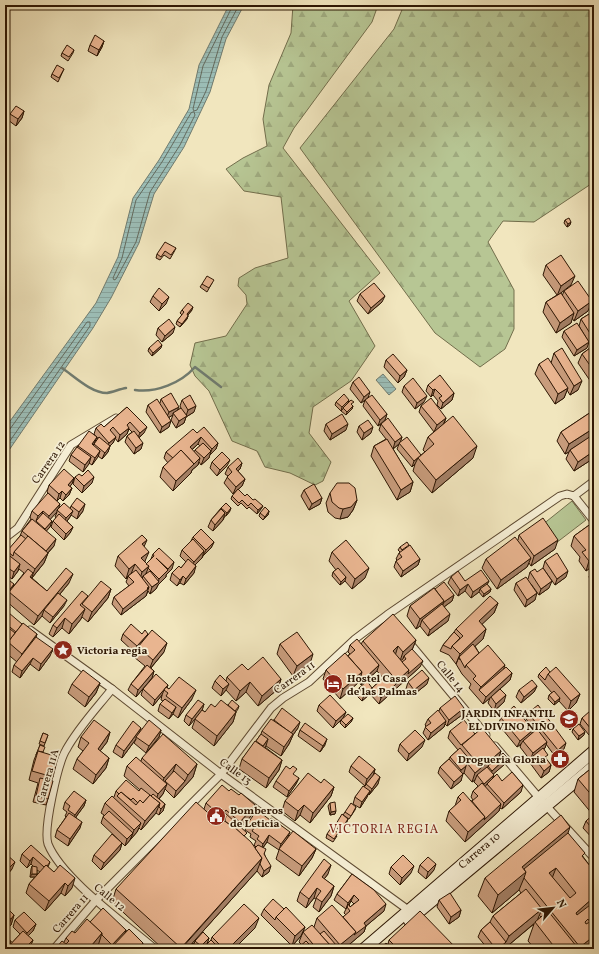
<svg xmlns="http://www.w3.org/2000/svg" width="599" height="954" font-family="Vollkorn,serif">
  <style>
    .forest { fill: url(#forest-firs); stroke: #726e4c }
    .pitch { fill: #b7c694; stroke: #726e4c }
    .water { fill: url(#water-rules); stroke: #707b6f }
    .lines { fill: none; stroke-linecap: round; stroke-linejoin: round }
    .shore { stroke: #646a5d; stroke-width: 1 }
    .stream { stroke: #707b6f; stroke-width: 2.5 }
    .minor-casing { stroke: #5e4a32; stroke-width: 9 }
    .secondary-casing { stroke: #2d1603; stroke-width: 13 }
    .minor { stroke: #f6efd5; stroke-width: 7 }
    .secondary { stroke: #f6efd5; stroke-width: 11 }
    .wall { fill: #c89c7c; stroke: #2d1603; fill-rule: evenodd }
    .shaded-wall { fill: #a37f65; stroke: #2d1603 }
    .building { fill: #e9b590; stroke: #2d1603; fill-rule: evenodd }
    .labels { text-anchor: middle; stroke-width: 3.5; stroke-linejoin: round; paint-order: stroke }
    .street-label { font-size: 11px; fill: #2d1603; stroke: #f6efd5 }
    .poi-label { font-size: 11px; font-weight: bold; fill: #2d1603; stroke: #f6efd5; text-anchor: start }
    .neighbourhood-label { font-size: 12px; letter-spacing: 1px; fill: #7a1f14; stroke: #f6efd5 }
  </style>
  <defs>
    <pattern id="forest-firs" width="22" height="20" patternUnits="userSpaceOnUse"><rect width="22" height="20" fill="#b7c694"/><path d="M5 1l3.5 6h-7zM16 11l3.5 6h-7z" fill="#9ea97e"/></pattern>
    <pattern id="water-rules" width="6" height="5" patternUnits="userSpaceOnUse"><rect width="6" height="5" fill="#9cbeb7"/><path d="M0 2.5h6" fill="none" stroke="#87a39c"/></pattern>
  </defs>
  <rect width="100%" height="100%" fill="#f1e6be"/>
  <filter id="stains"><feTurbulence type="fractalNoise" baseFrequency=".005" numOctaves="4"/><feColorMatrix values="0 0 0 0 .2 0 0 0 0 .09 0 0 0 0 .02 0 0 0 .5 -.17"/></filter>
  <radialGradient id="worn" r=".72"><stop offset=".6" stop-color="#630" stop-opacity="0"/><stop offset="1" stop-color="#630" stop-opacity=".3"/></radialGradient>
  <g class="forest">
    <polygon points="293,5 378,5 372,22 294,128 283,148 380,273 349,301 375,346 351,381 313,407 309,433 331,462 323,481 315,485 290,473 265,467 257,451 232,441 209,391 195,376 190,365 195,343 226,336 247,304 246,295 238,286 239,278 255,268 288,258 281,197 244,191 226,169 243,158 267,146 263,119 269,85 291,33"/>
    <polygon points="404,5 594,5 594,182 534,222 503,221 488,242 514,290 514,329 505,349 480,367 435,333 300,148 394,29"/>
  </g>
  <polygon class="pitch" points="572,501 586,520 556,543 542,525"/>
  <g class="water">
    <polygon points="229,5 244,5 226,39 210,92 184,147 154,194 139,243 111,298 93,328 5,456 5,428 96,303 118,257 133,198 159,160 189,109 199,65"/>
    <polygon points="383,374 396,389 389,395 376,380"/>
  </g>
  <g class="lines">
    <g class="shore">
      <polyline points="233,5 203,66 193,109 194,111 197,110 206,91 222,37 239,5"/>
      <polygon points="194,112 195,115 180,145 150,192 136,242 116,279 114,280 113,278 122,258 136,200 162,162 191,113"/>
      <polyline points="5,430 10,429 87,322 90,322 90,326 5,448"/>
    </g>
    <g class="stream">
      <path d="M62,368C74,376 91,393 107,393C113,392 120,389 126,388"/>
      <path d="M135,390C156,393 181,383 195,367L221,387"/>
    </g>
    <defs>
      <g id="minor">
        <polyline points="574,496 594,521"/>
        <polyline points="5,538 18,528 71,445 116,418"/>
        <polyline points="30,630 112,689 221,774 411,912"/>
        <polyline points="407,640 486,735"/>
        <path d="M112,689C96,709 78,728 66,750C58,763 43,829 48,844C62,879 126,924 155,949"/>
        <polyline points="495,746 540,799 594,858"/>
        <polyline points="54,949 97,899 221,774 271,708 283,698 309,682 355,639 387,615 560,496 567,494 574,496 594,481"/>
      </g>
      <g id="secondary">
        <polyline points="409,920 594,766"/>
        <polyline points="364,949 594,751"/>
      </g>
    </defs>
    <use href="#minor" class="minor-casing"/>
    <use href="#secondary" class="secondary-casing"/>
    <use href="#minor" class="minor"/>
    <use href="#secondary" class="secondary"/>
  </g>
  <g class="wall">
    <polygon points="104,41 102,47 97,56 88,51 90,45"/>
    <polygon points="74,50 73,53 68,61 61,56 62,53"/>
    <polygon points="64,69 58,82 51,77 52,74"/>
    <polygon points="24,111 22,118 16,126 8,120 5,127 5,114 9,117 10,114"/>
    <polygon points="565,220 570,225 567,227 564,223"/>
    <polygon points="176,248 174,252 170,259 164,255 160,260 156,258 157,254"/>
    <polygon points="546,265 571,285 560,293 562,296 564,291 588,311 574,321 572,318 571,323 556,333 543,312 546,302 557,295 543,275"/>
    <polygon points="212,283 207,292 200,287 202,284"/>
    <polygon points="360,294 382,302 368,314 357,301"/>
    <polygon points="153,296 166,304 159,311 150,302"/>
    <polygon points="182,310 192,310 188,315 188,316 187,319 180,327 176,324 177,321 182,315 180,313"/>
    <polygon points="594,311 594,342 590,344 579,326 581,319"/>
    <polygon points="158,328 173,333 162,342 156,335"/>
    <polygon points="564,331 587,348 574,356 562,337"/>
    <polygon points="594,345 594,380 591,382 578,363 582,354"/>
    <polygon points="149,348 161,348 152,356 148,351"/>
    <polygon points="554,353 578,390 570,395 567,390 564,398 555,404 535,374 539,364 551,363"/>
    <polygon points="386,360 407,370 404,377 398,383 384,367"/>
    <polygon points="353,382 368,398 387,414 385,420 402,437 400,442 421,455 425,452 423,450 428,437 434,432 419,412 421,406 446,418 444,424 473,458 432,493 413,471 415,464 412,467 397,449 399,444 393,449 413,482 410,492 397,500 371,456 374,446 386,439 379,430 381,424 378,426 363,406 365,400 361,403 350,389"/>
    <polygon points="428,385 454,393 452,400 441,409 437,405 438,401 433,395 431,397 426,391"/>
    <polygon points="404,386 424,402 415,409 402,392"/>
    <polygon points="161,399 177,411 181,408 180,406 182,400 194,412 186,417 184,423 176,428 171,420 173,415 169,417 169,427 160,433 146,412 148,405 160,403"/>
    <polygon points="336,402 348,402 353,406 352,409 346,415 341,411 342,409 341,411 335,405"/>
    <polygon points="127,407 144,433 139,438 141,449 134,454 125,442 127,436 132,432 129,429 127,434 118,442 115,438 113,443 110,446 108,452 102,459 98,456 92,465 89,463 83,472 69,461 71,455 78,446 97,437 93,445 94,445 98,439 94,434 96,428 104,427"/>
    <polygon points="594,410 594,458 574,471 566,459 569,452 565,454 557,441 561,432"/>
    <polygon points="326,424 346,430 330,440 324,431"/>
    <polygon points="359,426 371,433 362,440 357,432"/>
    <path d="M197,433L218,443L216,449L209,455V458L201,465L199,462L198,465L192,470L191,473L173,491L160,477L163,467L168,463L164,458L166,452ZM198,444L200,446L195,450L194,452L192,450Z"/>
    <polygon points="212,462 227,466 217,476 210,468"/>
    <polygon points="242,463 240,469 238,471 245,479 242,486 233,494 224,483 228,476 225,474 228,467"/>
    <polygon points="82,476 92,483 82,493 73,484 75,477"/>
    <polygon points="74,478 72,484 70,486 72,488 69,495 63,501 60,498 57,501 47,492 49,485"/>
    <polygon points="594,480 594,497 590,492"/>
    <polygon points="304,490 322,498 320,504 309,510 301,496"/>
    <polygon points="330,493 357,500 353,510 348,517 340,519 335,518 328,512 326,503"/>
    <polygon points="232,496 245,496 263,506 261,509 257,514 249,507 247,509 241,503 238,506 231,499"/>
    <path d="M71,506L83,511L77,519L71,515L70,517L67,521L73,527L70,533L64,540L51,527L53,521L56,518L55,517L57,512L50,519V527L46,531L54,546L48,553L44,563L32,578L47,591L69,583L60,594L64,606L50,623L42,616L34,625L6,601L8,596L5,599V555L20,536L22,531L31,519L30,517L32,511L70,509ZM19,569L24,573L13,587L7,578L8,576L12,579L18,571Z"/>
    <polygon points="221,508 230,511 226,516 225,516 223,520 213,531 208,527 211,520"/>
    <polygon points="269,511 268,515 263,520 259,516 260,513"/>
    <polygon points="592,523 594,565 586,571 579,561 580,557 571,546 574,536"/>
    <polygon points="519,535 555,549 531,566 529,563 527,567 497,589 482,568 486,559 518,540"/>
    <polygon points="193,537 214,542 211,548 203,556 202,558 195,565 194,573 184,585 180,583 177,586 170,580 172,573 181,568 186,562 180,556 182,550 191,541"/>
    <polygon points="144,546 145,561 145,562 146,564 151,559 153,554 172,569 166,575 166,577 158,585 156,589 150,594 148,591 146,596 121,615 112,604 114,597 129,586 126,582 128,577 126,579 115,566 118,556"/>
    <polygon points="400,547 420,559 418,565 401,577 394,567 396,561 397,560 396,559 399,553 400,552 398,550"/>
    <polygon points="332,552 365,578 352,589 345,581 340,585 332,576 333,572 336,570 329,561"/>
    <polygon points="545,561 566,577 555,585 543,568"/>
    <polygon points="594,566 594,585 589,577 592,568"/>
    <polygon points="530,572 549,588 539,595 531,584 535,600 525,607 514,590 516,583 528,579"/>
    <polygon points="451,577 465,581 489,581 487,584 491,589 490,592 483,597 479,592 471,598 465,591 458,596 448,583"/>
    <polygon points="111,589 108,598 88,622 82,617 81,619 69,634 62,628 53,637 49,634 53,625 87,598"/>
    <polygon points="435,589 454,595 452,601 444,607 448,621 428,636 420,626 416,629 407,616 410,606"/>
    <polygon points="498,603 494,613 482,624 486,629 483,639 475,646 479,653 504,668 512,673 510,680 500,689 504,702 494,711 488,703 490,698 483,704 469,688 471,684 462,674 456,664 449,655 440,651 443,645 454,632 456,629"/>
    <polygon points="5,618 22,624 37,634 36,637 50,656 39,671 30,664 20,678 12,672 14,665 17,662 5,652"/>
    <polygon points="123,634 148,634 148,635 164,652 151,668 154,671 152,678 136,697 128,690 131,684 145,666 134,657 136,651 135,653 121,640"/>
    <polygon points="416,640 412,650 420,667 379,704 370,694 362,701 356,695 359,688 372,688 383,678 377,671 361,685 359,682 340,699 323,679 326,670 350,654 348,652 350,645 361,644 363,641"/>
    <polygon points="280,644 310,664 293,676 277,654"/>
    <polygon points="248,670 281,679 278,689 258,706 246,692 236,701 226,690 221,696 212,688 215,681 226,681 227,677"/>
    <polygon points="550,672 580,694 576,703 568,711 559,701 554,705 548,699 549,695 552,693 538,677 539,674"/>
    <polygon points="408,682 427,684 412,696 406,689"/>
    <polygon points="100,683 96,693 85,707 68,693 72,684"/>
    <polygon points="168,685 167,687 169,689 192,699 178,718 173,714 169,719 158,711 160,704 163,701 161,700 162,695 153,706 141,695 143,689"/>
    <polygon points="537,686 534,692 521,703 516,697 519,690"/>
    <polygon points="204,704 202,710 205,712 215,707 228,705 239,706 238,709 236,712 233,722 214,746 192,728 196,717 189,726 184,721 186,715"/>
    <polygon points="319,705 346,712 343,718 353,718 351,722 345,728 340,723 341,720 333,728 317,711"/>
    <polygon points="440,708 462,715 447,726 445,724 444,727 428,740 423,733 426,726 425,725 428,719 439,711"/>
    <polygon points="528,713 564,749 562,751 566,760 559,766 553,758 554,755 546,744 545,748 544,749 546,759 551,765 549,772 541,778 530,763 532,759 530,760 520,747 521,744 517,747 498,724 501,718 533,730 532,733 535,731 526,719"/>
    <polygon points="582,718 594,731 589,735 580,724"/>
    <polygon points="273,720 274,720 298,728 293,735 289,744 281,756 266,746 265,747 282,760 279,770 266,788 239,769 242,759 256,741 261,734 262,731"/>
    <polygon points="565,720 576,722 575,725 570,730 564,723"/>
    <polygon points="573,729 584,735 578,740 572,732"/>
    <polygon points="161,730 159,737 146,753 134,743 136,739 122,758 113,752 116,745 140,733"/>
    <polygon points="300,730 325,745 320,752 298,736"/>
    <polygon points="450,731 475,734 501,751 499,756 505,764 493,774 493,778 502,781 521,792 502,809 500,808 499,811 465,842 446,821 449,811 455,806 458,797 472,801 473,800 471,797 473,791 478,786 474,782 475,780 472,782 464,773 462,774 461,781 451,789 438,773 440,767 449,759 450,757 458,750 448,738"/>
    <polygon points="110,732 107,742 100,751 109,758 106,768 93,784 73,769 77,759 83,751 78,747 81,737"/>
    <polygon points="43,733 48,735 44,746 39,744"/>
    <polygon points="400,744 422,747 407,761 398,751"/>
    <polygon points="40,745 43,752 53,777 51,781 48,799 46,805 33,802 38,783 29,780 34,760"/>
    <polygon points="142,758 197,764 193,777 174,798 165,789 163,794 159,799 165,804 163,811 159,815 156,813 141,830 139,828 137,832 125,846 122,843 120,850 101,870 92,861 94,855 120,841 101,823 103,817 104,815 101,813 105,803 114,797 116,791 139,791 140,790 124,776 127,766 141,761"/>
    <polygon points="351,766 375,769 374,774 378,784 369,795 368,794 367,797 360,808 353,804 355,797 364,787 365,785 365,786 349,772"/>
    <polygon points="594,766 594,840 583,828 586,821 593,815 574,792 578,779"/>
    <polygon points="299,778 296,784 287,797 273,787 276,781"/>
    <polygon points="321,783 334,787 331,796 310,823 300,815 295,821 282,811 285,801"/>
    <polygon points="86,800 84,806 76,817 80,828 68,846 55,837 57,830 66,817 65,816 67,812 63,809 65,802"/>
    <polygon points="206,803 252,815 241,827 245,837 255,848 256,847 254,845 256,841 250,837 251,834 245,830 248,823 316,849 312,858 299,876 276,859 279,850 267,842 263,848 269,872 262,877 257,871 187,949 163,949 112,902 116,889 204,809"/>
    <polygon points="330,803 335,814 330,815 328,806"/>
    <polygon points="356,807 355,810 349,819 343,815 345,812"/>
    <polygon points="347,822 341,831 335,827 336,824"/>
    <path d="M568,833L584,858L594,871V945L589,949H535L528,941L534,924L504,949H488L478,937L481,930L490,922L493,916L521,893L519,890L492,913L478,896L485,878ZM539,915L541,917L537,920Z"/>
    <polygon points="327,834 337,836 333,842 326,838"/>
    <path d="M22,854L50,862L48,867L72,888L65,896L61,893L45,911L26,893L29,884L35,877H30L31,869L32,866H33L31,864L27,868L20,861ZM37,870L40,872L36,875L37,874Z"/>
    <polygon points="5,855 12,869 6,876 5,875"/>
    <polygon points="420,865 434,870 426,879 418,872"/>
    <polygon points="391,867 411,873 400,885 389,874"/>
    <polygon points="328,874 324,879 334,886 331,896 319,912 313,907 316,899 314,898 306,908 297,901 300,892"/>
    <path d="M352,874L384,911L366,926L364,932L344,949H298V948L302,945L299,942L303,932L314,927L317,918L343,917L346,915L344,913L346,909L334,900L337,894ZM351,901L354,904L350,907L349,905Z"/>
    <polygon points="439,900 461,910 459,917 449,924 437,907"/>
    <polygon points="5,906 14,915 11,925 7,929 6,928 5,929"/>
    <polygon points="264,909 284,909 305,927 301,936 292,946 261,915"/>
    <polygon points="15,920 36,924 33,931 28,936 33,940 30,947 28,949 5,949 11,941 10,945 20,934 13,927"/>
    <polygon points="90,922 126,930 125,933 143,943 141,948 146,949 103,949 98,944 95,949 55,949 64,942 66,938 75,933"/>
    <polygon points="255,928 234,949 187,949 194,944 195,941 209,938 207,944 211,940 212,937"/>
    <polygon points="389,940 457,949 379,949 388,944"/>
  </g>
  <g class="shaded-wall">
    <polygon points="104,41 102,47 97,56 99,50"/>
    <polygon points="24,111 22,118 16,126 18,119"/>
    <polygon points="9,117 7,123 5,127 5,124"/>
    <polygon points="571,222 570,225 567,227 568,224"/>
    <polygon points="575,276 571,285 557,296 561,286"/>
    <polygon points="385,296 382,302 368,314 371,308"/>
    <polygon points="169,297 166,304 159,311 162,304"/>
    <polygon points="592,301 588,311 574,321 578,311"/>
    <polygon points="193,307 192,310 186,317 187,314"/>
    <polygon points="574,313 571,323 556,333 560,323"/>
    <polygon points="188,316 187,319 180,327 182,324"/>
    <polygon points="175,327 173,333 162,342 165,336"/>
    <polygon points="594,337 594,342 590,344 593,338"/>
    <polygon points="589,342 587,348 574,356 577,350"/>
    <polygon points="162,345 161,348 152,356 153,353"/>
    <polygon points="407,370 404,377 398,383 400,376"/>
    <polygon points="594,373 594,380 591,382"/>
    <polygon points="582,381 578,390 570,395 574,386"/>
    <polygon points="568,388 564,398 555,404 558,394"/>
    <polygon points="435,389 433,395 431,397 433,390"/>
    <polygon points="370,392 368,398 361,403 364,397"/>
    <polygon points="454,393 452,400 441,409 443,403"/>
    <polygon points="427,396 424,402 415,409 417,403"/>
    <polygon points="349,400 348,403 341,411 342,407"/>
    <polygon points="196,406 194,412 186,417 184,423 176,428 179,421 186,416 188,410"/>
    <polygon points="353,406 352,409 346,415 347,412"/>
    <polygon points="179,407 176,413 173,413 173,415 166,419 169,412"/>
    <polygon points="387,414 385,420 378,426 380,420"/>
    <polygon points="446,418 443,425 434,432 437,425"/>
    <polygon points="171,421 169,427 160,433 162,427"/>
    <polygon points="348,424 346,430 330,440 332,434"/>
    <polygon points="147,427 144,433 137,439 140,433"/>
    <polygon points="373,427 371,433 362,440 364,433"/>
    <polygon points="129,428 127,434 118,442 120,435"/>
    <polygon points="594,428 594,435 570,450 569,452 565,454 569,444"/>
    <polygon points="97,437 94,444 89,450 92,444"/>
    <polygon points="116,437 113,443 110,446 108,452 102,459 109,443"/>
    <polygon points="201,437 198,444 187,454 190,447"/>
    <polygon points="402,437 400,443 393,449 395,442"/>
    <polygon points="143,443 141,449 134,454 136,448"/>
    <polygon points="218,443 216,449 209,456 212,449"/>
    <polygon points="477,446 473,458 432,493 436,480"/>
    <polygon points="100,451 98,457 92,465 95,458"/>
    <polygon points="211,451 209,458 201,465 204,458"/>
    <polygon points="594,451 594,458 574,471 578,462"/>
    <polygon points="91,457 89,464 83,472 85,465"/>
    <polygon points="200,458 198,465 192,470 191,473 173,491 176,481"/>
    <polygon points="418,458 415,464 412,467 414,461"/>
    <polygon points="230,460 227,466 217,476 220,470"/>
    <polygon points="242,463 240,469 233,475 236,469"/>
    <polygon points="94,477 92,483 82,493 84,486"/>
    <polygon points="74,478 72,484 66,491 68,485"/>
    <polygon points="245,479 242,486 233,494 236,487"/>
    <polygon points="413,482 410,492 397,500 401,490"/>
    <polygon points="72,488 69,495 63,501 66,495"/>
    <polygon points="62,491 60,498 57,501 59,494"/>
    <polygon points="322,498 320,504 309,510 312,504"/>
    <polygon points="357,500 353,510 348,517 340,519 343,509"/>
    <polygon points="60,504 58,511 57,510 57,512 47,523 49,516"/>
    <polygon points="85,504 83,511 77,519 79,512"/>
    <polygon points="263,506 261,509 257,514 258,510"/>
    <polygon points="231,508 230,511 226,516 227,513"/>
    <polygon points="43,511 41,517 36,521 38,516"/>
    <polygon points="73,511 70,517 64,525 66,518"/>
    <polygon points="269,511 268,515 263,520"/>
    <polygon points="225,513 223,520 213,531 215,525"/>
    <polygon points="52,521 50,527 43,535 45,529"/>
    <polygon points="73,527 70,533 64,540 66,534"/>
    <polygon points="56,539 54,546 44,557 46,551"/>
    <polygon points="147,540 143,549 142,544"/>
    <polygon points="558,540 555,549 531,566 534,556"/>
    <polygon points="214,542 211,548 203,556 206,550"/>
    <polygon points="204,551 202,558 192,568 194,562"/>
    <polygon points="149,552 145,561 138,568 141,558"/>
    <polygon points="48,553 44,563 31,579 35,569"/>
    <polygon points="531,558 527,567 497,589 501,580"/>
    <polygon points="594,558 594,565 586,571 589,561"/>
    <polygon points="420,559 418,565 401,577 403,571"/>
    <polygon points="174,562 172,569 166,575 166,577 158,585 156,589 150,594 152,587 158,583 159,579 167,571 168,569"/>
    <polygon points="20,564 18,571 12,579 14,572"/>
    <polygon points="135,564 131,574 128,576 126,579 129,569"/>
    <polygon points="149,566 145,576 143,576 142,579 139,582 142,572"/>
    <polygon points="196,566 194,573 184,585 186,579"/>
    <polygon points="369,568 365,578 352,589 355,579"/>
    <polygon points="568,571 566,577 555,585 557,579"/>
    <polygon points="73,574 69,583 46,611 44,610 42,616 34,625 38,616"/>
    <polygon points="183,576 180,583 177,586 180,580"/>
    <polygon points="346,577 345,581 340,585 341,582"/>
    <polygon points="489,581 486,587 480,589 479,592 471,598 473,592"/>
    <polygon points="552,581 549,588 539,595 541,589"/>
    <polygon points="14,584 12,590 9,592 8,596 5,599 5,596"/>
    <polygon points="468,584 465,591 458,596 460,590"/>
    <polygon points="149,587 146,596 121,615 123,609"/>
    <polygon points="111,589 108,598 88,622 92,612"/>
    <polygon points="491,589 490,592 483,597 484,594"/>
    <polygon points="537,593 535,600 525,607 527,600"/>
    <polygon points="454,595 452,601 441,609 444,602"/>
    <polygon points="67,600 64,606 50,623 53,617"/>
    <polygon points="444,601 440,610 422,620 420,626 416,629 420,619"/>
    <polygon points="498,603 494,613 475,631 479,621"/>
    <polygon points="10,607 6,616 5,618 5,613"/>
    <polygon points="85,609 81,619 69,634 72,624"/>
    <polygon points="450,614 448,621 428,636 430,630"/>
    <polygon points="65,618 62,628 53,637 57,628"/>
    <polygon points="486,629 483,639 460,660 459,657 456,664 460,654"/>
    <polygon points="37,634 34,644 19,663 22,654"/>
    <polygon points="148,634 146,640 138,647 135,653 137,646"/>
    <polygon points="416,640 412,650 404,656 403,659 400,661 403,652"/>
    <polygon points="167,643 164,652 149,670 153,660"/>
    <polygon points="398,646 395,656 393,651"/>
    <polygon points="53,649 50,656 39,671 41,664"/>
    <polygon points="313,654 310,664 293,676 297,666"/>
    <polygon points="33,658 30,664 20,678 22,671"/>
    <polygon points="423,661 420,667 379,704 381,698 396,684 397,681 409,670"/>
    <polygon points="379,665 377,671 361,685 364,679"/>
    <polygon points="505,665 502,674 479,690 481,687"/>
    <polygon points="154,671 152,678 136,697 138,690"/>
    <polygon points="362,672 359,682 340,699 343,689"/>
    <polygon points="512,673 510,680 483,704 486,697"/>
    <polygon points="429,678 427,684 412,696 414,690"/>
    <polygon points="281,679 278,689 258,706 262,696"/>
    <polygon points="250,682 246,692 236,701 240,691"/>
    <polygon points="100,683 96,693 85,707 89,697"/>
    <polygon points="229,684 226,690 221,696 223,689"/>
    <polygon points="168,685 165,691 164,690 162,695 153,706 155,700"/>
    <polygon points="537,686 534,692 521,703 524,697"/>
    <polygon points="372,688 370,694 362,701 364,695"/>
    <polygon points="196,690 192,699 178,718 182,708"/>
    <polygon points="580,694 576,703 568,711 571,701"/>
    <polygon points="506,695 504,702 494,711 496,704"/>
    <polygon points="560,698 559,701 554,705 555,702"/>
    <polygon points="204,704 202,711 189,726 192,719"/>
    <polygon points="176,707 173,714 169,719 172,713"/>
    <polygon points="464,708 462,715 447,726 449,720"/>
    <polygon points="236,712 233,722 214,746 217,736"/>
    <polygon points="346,712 343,718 333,728 336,721"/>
    <polygon points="353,718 351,722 345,728 346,725"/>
    <polygon points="446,721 444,727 428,740 431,733"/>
    <polygon points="300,722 298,728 293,735 289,744 281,756 284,747 291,733"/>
    <polygon points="576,722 575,725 570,730 571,727"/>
    <polygon points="594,726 594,731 589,735 591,729"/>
    <polygon points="141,728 139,734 136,737 136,739 122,758 124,751"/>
    <polygon points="161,730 159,737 146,753 149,746"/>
    <polygon points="533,730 531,736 523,741 521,744 517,747 520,741"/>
    <polygon points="110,732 107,742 94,759 98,749"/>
    <polygon points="585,732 584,735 578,740 579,736"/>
    <polygon points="268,739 266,746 259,755 261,749"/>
    <polygon points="327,739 325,745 320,752 323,746"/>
    <polygon points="425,740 422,747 407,761 409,754"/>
    <polygon points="547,742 545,748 533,757 533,756 532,759 530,760 533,753"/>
    <polygon points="566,743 564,749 555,756 558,750"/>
    <polygon points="501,751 498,760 488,766 487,770 477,775 475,780 472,782 475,773"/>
    <polygon points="507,757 505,764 490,777 492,771"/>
    <polygon points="567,757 566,760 559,766 560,762"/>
    <polygon points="109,758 106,768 93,784 96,775"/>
    <polygon points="282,760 279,770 266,788 269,778"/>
    <polygon points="176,764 171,777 165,781 162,787 160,790 164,778"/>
    <polygon points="197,764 193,777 174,798 176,791 185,781 188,775"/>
    <polygon points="551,765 549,772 541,778 544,771"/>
    <polygon points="466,766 464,773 459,777 461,770"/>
    <polygon points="375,769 373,776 365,786 367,779"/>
    <polygon points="463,774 461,781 451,789 454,782"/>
    <polygon points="494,775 491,782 487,784 485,787 481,790 484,784"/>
    <polygon points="380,777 378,784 369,795 372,789"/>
    <polygon points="299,778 296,784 287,797 289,791"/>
    <polygon points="167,784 163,794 155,803 158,794"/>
    <polygon points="523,785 521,792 502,809 504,803"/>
    <polygon points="334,787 331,796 310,823 313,813"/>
    <polygon points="370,791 367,797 360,808 362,802"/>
    <polygon points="86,800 84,806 72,822 75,815"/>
    <polygon points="160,803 156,813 141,830 145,821"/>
    <polygon points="165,804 163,811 159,815 161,809"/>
    <polygon points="501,804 499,811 465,842 468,832 485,817"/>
    <polygon points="255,805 252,815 237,832 240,822"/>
    <polygon points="304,805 300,815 295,821 298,811"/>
    <polygon points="336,811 335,814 330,815 331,812"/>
    <polygon points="348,819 347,822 341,831 342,828"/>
    <polygon points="8,821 6,827 5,828 5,824"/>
    <polygon points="82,822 80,828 68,846 70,839"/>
    <polygon points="141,823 137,832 130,840 134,830"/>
    <polygon points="570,827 564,845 524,878 519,890 492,913 498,895 522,867"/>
    <polygon points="290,832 287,839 279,850 281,844"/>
    <polygon points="133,833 130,840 125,846 127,839"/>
    <polygon points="269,835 267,842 261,850 263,844"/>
    <polygon points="122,843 120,850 101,870 104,863"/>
    <polygon points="316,849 312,858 299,876 302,866"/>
    <polygon points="33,857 31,864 27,868 30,861"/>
    <polygon points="262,858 257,871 187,949 181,949"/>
    <polygon points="15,862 12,869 6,876 8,869"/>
    <polygon points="436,864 434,870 426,879 428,872"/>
    <polygon points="331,865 328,874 318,887 322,877"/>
    <polygon points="271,866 269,872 262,877 264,871"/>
    <polygon points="414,866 411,873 400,885 402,878"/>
    <polygon points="556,868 551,881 549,873"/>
    <polygon points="32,874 37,874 36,877 30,877"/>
    <polygon points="75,878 72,888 65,896 68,886"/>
    <polygon points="65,883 61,893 45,911 49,901"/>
    <polygon points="334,886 331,896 319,912 322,902"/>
    <polygon points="317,888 314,898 306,908 309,899"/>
    <polygon points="354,895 351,901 347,907 346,909 348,903"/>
    <polygon points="594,897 594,905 571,926 576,913"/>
    <polygon points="386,904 384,911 366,926 364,932 344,949 339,949 340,945 364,923"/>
    <polygon points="542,909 537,921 504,949 498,949 506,942 509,936"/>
    <polygon points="461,910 459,917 449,924 451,917"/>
    <polygon points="14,915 11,925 7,929 11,919"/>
    <polygon points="9,918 6,928 5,929 5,922"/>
    <polygon points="259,918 255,928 234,949 228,949"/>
    <polygon points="36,924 33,931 25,939 27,933"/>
    <polygon points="305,927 301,936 292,946 295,936"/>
    <polygon points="126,930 123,940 111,949 112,945"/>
    <polygon points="102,933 98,946 95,949 90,949 91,946"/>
    <polygon points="594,936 594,945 589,949 580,949 580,947"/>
    <polygon points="209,938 207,944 202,949 200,949 201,946"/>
    <polygon points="33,940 30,947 28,949 24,949"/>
    <polygon points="11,941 9,948 7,948 7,949 5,948"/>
    <polygon points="143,943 140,949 137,949"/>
  </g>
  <g class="building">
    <polygon points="95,35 104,41 99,50 90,45"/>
    <polygon points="67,45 74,50 69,57 62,53"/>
    <polygon points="57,65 64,69 59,78 52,74"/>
    <polygon points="16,106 24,111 18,119 10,114"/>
    <polygon points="5,114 9,117 5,124"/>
    <polygon points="569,218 571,222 568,224 565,220"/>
    <polygon points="165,242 176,248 171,255 165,251 161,257 157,254"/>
    <polygon points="561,255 575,276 561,286 546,265"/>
    <polygon points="207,276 214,280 209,288 202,284"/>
    <polygon points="578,281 592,301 578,311 564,291"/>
    <polygon points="374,283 385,296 371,308 360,294"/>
    <polygon points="159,288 169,297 162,304 153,296"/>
    <polygon points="561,293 574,313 560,323 546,302"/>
    <polygon points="188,303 193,307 187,314 188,316 182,324 177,321 184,312 182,310"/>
    <polygon points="594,311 594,337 593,338 581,319"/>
    <polygon points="169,319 175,327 165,336 158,328"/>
    <polygon points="577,323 589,342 577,350 564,331"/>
    <polygon points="158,340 162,345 153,353 149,348"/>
    <polygon points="594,345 594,371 582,354"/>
    <polygon points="562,348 582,381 574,386 554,353"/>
    <polygon points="393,354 407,370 400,376 386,360"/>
    <polygon points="548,358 568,388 558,394 539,364"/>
    <polygon points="440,375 454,393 443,403 439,398 442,396 435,389 433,390 428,385"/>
    <polygon points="359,377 370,392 364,397 353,382"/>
    <polygon points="413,378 427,396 417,403 404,386"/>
    <polygon points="171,393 179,407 169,412 161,399"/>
    <polygon points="344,394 349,400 342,407 336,402"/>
    <polygon points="190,395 196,406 188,410 182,400"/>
    <polygon points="372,395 387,414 380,420 365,400"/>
    <polygon points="431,398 446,418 437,425 421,406"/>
    <polygon points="157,399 171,421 162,427 148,405"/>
    <polygon points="351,400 354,402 351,404 353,406 347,412 343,408"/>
    <polygon points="127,407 147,427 140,433 130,422 127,425 129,428 120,435 113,427 110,430 116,437 109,443 96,428 101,424 104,427"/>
    <polygon points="181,408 187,416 179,421 173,413"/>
    <polygon points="594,410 594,428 569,444 561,432"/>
    <polygon points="342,414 348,424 332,434 326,424"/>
    <polygon points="453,416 477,446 436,480 418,458 434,444 428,437"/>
    <polygon points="388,418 402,437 395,442 381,424"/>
    <polygon points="368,420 373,427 364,433 359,426"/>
    <polygon points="204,427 218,443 212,449 201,437 190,447 200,458 194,464 181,450 173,458 166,452 193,429 197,433"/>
    <polygon points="89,431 97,437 92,444 100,451 95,458 78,446"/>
    <polygon points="134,431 143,443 136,448 127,436"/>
    <polygon points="594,434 594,451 578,462 570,450"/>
    <polygon points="99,437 110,446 105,453 94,444"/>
    <polygon points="407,437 421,455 414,461 399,443"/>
    <polygon points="387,439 413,482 401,490 374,446"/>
    <polygon points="203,443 211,451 204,458 195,450"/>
    <polygon points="77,447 91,457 85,465 71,455"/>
    <polygon points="181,450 194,464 176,481 163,467"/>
    <polygon points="222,452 230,460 220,470 212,462"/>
    <polygon points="238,458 242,463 236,469 245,479 236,487 227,477 232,472 228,467"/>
    <polygon points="64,469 74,478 68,485 72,488 66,495 62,491 59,494 49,485"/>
    <polygon points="88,470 94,477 84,486 75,477 79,474 82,476"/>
    <polygon points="337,483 349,483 355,488 357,500 351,507 343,509 339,508 332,502 330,493"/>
    <polygon points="314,484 322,498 312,504 304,490"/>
    <polygon points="238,489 245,496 247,494 253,500 255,499 263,506 258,510 251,503 248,506 242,500 239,503 232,496"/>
    <polygon points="48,493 60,504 49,516 43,511 38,516 32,511"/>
    <polygon points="77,498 85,504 79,512 71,506"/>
    <polygon points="64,503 73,511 66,518 57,510"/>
    <polygon points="226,503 231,508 227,513 221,508"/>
    <polygon points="265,507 269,511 265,517 260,513"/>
    <polygon points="221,509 225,513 215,525 211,520"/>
    <polygon points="43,513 52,521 45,529 36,521"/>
    <polygon points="59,514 73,527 66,534 53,521"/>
    <polygon points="543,518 558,540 534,556 519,535"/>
    <polygon points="32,519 56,539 46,551 22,531"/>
    <polygon points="592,523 594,526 594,558 589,561 582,552 586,550 574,536"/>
    <polygon points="201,529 214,542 206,550 193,537"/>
    <polygon points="21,535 26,539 14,552 13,556 7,551"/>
    <polygon points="142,535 147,540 142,544 149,552 141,558 149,566 142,572 135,564 129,569 118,556"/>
    <polygon points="28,536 48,553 35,569 14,552"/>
    <polygon points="515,537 531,558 501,580 486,559"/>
    <polygon points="193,539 204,551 194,562 182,550"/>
    <polygon points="346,540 369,568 355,579 332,552"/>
    <polygon points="407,542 409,545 402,550 400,547"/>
    <polygon points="410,545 420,559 403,571 396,561 402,557 399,553"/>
    <polygon points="159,548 174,562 168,569 156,558 168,570 159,579 148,568 149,566 146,564 154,556 153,554"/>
    <polygon points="6,553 20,564 14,572 5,566 5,555"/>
    <polygon points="557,553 568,571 557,579 545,561"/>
    <polygon points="188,559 196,566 186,579 183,576 180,580 172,573 179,566 181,568"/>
    <polygon points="66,568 73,574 38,616 9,592 28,569 33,573 30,577 47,591"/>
    <polygon points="338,568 346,577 341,582 333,572"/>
    <polygon points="543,568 552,581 541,589 530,572 535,569 537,572"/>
    <polygon points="136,570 149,587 147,588 148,589 123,609 114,597 134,582 128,576"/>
    <polygon points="481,570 489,581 473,592 468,584 460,590 451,577 458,571 465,581"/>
    <polygon points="5,571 8,574 6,578 14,584 5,596"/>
    <polygon points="150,571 159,582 152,587 143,576"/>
    <polygon points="526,577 537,593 527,600 516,583"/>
    <polygon points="101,581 111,589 92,612 82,604"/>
    <polygon points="444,582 454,595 444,602 443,601 444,601 435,589"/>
    <polygon points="487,584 491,589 484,594 480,589"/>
    <polygon points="434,588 444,601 420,619 410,606"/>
    <polygon points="82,591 88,596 80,605 85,609 72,624 65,618 57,628 53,625"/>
    <polygon points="58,593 67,600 53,617 44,610"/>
    <polygon points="490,596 498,603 479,621 486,629 460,654 452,646 463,636 456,629"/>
    <polygon points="5,603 10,607 5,613"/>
    <polygon points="442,604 450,614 430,630 422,620"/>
    <polygon points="9,613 22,624 16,632 5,623 5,618"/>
    <polygon points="393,614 416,640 403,652 398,646 393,651 409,670 397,681 363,641"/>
    <polygon points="23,623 37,634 22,654 8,642"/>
    <polygon points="131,624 142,634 145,630 148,634 137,646 123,634"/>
    <polygon points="5,625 15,633 8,642 7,646 5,644"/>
    <polygon points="152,630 167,643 153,660 138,647"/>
    <polygon points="297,632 313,654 297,666 280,644"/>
    <polygon points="454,632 460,638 452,646 451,649 443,645"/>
    <polygon points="36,637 53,649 41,664 33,658 22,671 14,665"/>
    <polygon points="357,639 379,665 364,679 361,676 362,672 348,656 355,650 350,645"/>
    <polygon points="473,644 479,653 466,665 465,668 459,657"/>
    <polygon points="488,645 505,665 481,687 473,679 476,676 466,665"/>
    <polygon points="412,649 423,661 408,674 409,670 402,662 406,659 404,656"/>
    <polygon points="345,653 362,672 343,689 326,670"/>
    <polygon points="263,657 281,679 262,696 250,682 240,691 227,677 242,664 248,670"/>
    <polygon points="147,665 154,671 138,690 131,684"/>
    <polygon points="506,667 512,673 486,697 479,690"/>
    <polygon points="546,667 550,672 548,674 545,680 539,674"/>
    <polygon points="556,667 580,694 571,701 548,674"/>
    <polygon points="83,670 100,683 89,697 72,684"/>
    <polygon points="422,670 429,678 414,690 408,682"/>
    <polygon points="156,674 168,685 155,700 143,689"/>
    <polygon points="388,674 396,684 381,698 372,688 364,695 359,688 367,681 372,688"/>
    <polygon points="220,675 229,684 223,689 215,681"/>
    <polygon points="179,677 196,690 182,708 166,696 168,693 164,690 166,687 169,689"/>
    <polygon points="532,680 537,686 524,697 519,690"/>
    <polygon points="500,689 506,695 496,704 491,697"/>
    <polygon points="554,691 560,698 555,702 549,695"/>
    <polygon points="330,695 346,712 336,721 319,705"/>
    <polygon points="455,696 464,708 449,720 440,708"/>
    <polygon points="165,699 176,707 172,713 160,704"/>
    <polygon points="198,700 204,704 192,719 186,715"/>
    <polygon points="221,700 236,712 217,736 195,719 202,710 205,712 211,704 215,707"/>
    <polygon points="232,700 239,706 235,711 228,705"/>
    <polygon points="538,705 566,743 558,750 528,713"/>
    <polygon points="514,706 533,730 520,741 501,718"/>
    <polygon points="282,708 300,722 291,733 274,720"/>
    <polygon points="438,710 446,721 431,733 425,727 431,723 428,719"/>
    <polygon points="521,710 526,716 524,718 519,712"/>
    <polygon points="590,711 594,716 594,726 591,729 582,718"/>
    <polygon points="348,714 353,718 346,725 341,720"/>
    <polygon points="570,715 576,722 571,727 565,720"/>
    <polygon points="271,719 293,734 284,747 262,731"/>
    <polygon points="94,720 110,732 98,749 109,758 96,775 77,759 89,743 81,737"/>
    <polygon points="149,720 161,730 149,746 136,737"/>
    <polygon points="464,720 475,734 461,745 450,731"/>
    <polygon points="133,721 141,728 124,751 116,745"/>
    <polygon points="305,723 327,739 323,746 300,730"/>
    <polygon points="579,724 585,732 579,736 573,729"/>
    <polygon points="482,728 501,751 475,773 467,763 473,758 462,745"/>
    <polygon points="537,729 547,742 533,753 523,741"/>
    <polygon points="415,730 425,740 409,754 400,744"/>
    <polygon points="43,733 48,735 45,743 40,741"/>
    <polygon points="163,734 197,764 188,775 176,764 164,778 142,758"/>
    <polygon points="261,734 268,739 263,746 256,741"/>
    <polygon points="255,741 282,760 269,778 242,759"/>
    <polygon points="40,745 45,747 43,752 38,751 36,755"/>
    <polygon points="460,748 470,760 467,763 466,766 461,770 450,757"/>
    <polygon points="543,748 548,755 545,757 551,765 544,771 533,756"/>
    <polygon points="561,749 567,757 560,762 555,754"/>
    <polygon points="38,751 58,757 53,777 32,771"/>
    <polygon points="503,753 507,757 492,771 488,766"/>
    <polygon points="359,756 375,769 367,779 351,766"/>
    <polygon points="136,757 167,784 158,794 127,766"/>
    <polygon points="449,759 463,774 454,782 440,767"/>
    <polygon points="286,766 290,769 293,766 297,769 293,774 299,778 289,791 276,781"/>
    <polygon points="594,766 594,798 578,779"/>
    <polygon points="487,767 494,775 484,784 477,775"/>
    <polygon points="174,771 185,781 176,791 165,781"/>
    <polygon points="512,772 523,785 504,803 487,784 497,774 502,781"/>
    <polygon points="308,773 321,783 324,779 334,787 313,813 304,805 298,811 285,801"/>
    <polygon points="375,773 380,777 372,789 366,784"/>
    <polygon points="5,778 8,781 5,784"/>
    <polygon points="40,778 53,781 48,799 36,796"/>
    <polygon points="126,780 139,791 141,788 150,795 143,803 140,800 138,803 133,798 131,800 121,792 119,794 116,791"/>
    <polygon points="482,783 501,804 484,820 485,817 472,801 478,796 473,791"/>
    <polygon points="222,785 229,791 231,789 239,795 241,793 255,805 240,822 226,810 223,814 222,813 216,820 210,814 214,810 206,803"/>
    <polygon points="363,786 370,791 362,802 355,797"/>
    <polygon points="74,791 86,800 75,815 68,810 70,806 65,802"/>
    <polygon points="121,792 136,805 140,800 143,803 150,795 160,803 145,821 117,796"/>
    <polygon points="463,792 485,817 468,832 449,811 461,800 458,797"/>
    <polygon points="153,794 165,804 161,809 159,807 160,803 151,796"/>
    <polygon points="112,796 141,823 134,830 105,803"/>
    <polygon points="196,802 216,820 222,813 226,816 223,820 229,824 230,823 251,842 262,858 181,948 116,889"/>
    <polygon points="335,802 336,811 331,812 330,803"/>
    <polygon points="351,803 356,807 351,816 345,812"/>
    <polygon points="257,810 270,820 271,818 290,832 281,844 269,835 263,844 257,839 259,836 252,831 254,828 248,823"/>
    <polygon points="109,811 133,833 127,839 103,817"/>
    <polygon points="69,813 82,822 70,839 57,830"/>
    <polygon points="225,813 247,833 244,836 230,823 229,824 225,821 226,816 224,815"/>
    <polygon points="342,814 348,819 342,828 336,824"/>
    <polygon points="594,814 594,831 586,821"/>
    <polygon points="561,815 570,827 522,867 526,872 498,895 485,878"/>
    <polygon points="5,818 8,821 5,824"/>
    <polygon points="331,828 338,833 334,839 327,834"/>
    <polygon points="293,831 316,849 302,866 279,849"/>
    <path d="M568,833L585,853L582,856L594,871V897L576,913L577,915L594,902V936L580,947L524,878L526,872L524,869ZM556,868L576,893L570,898L549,873ZM588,919L590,922L586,924L585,922Z"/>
    <polygon points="112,834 122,843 104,863 94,855"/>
    <polygon points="31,845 50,862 47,866 46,865 44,867 33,857 30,861 22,854"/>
    <polygon points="258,845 266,849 264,854 271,866 264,871 260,864 262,858 255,848"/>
    <polygon points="6,854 15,862 8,869 5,866 5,855"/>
    <polygon points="403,855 414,866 402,878 391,867"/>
    <polygon points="428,857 436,864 428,872 420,865"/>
    <polygon points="324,859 331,865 322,877 334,886 322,902 316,898 321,891 317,888 309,899 300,892"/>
    <polygon points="46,865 54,872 60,865 75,878 68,886 65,883 49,901 29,884"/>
    <polygon points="32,866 37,867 37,874 32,874"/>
    <polygon points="352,874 374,890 386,904 364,923 366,926 354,935 356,932 343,917 350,911 347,907 349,904 350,907 359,900 354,895 348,903 337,894"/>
    <polygon points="526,889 542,909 509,936 493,916"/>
    <polygon points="450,893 461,910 451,917 439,900"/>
    <polygon points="273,899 284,909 276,917 275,920 264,909"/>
    <polygon points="244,904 259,918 228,949 224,949 212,937"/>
    <polygon points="332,905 356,932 340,945 317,918"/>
    <polygon points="5,906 14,915 11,919 9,918 5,922"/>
    <polygon points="286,907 305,927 295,936 276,917"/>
    <polygon points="103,908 126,930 112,945 102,935 102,933 90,922"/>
    <polygon points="420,911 457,949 398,949 389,940"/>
    <polygon points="548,911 577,947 574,949 556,949 535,922"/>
    <polygon points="24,912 36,924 27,933 15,920"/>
    <polygon points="87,919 102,933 91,946 94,949 55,949 62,941 66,944 69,941 66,938 72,931 75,933"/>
    <polygon points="490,922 506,942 498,949 496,949 481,930"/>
    <polygon points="312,925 332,947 329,949 317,949 303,932"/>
    <polygon points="129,929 143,943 137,949 110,949"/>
    <polygon points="23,931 33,940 24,949 8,949 7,948"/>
    <polygon points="324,931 336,945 332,949 331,949 332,947 320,934"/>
    <polygon points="203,932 209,938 201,946 195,941"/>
    <polygon points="5,936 11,941 5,948"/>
    <polygon points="211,940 220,949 202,949"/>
    <polygon points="306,941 314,949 299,949 298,948"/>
    <polygon points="193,943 198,949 187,949"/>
    <polygon points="386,943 392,949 379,949"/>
    <polygon points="143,946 146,949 140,949"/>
  </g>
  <defs>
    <symbol id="sight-disc" viewBox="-11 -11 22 22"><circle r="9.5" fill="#8f2418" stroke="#f6efd5"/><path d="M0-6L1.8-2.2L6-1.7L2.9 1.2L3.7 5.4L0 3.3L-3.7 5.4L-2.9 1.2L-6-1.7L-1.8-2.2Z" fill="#fff"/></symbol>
    <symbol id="hotel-disc" viewBox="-11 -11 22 22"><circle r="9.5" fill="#8f2418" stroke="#f6efd5"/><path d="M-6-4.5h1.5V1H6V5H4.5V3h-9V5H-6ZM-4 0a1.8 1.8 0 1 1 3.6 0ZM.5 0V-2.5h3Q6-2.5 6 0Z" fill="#fff"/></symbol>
    <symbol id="school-disc" viewBox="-11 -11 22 22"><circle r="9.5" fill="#8f2418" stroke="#f6efd5"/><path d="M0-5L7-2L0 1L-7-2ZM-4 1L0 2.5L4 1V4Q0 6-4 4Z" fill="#fff"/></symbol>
    <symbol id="pharmacy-disc" viewBox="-11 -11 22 22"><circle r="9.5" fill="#8f2418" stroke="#f6efd5"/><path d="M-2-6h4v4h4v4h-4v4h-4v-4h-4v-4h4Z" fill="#fff"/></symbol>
    <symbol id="civic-disc" viewBox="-11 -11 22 22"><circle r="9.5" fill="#8f2418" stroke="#f6efd5"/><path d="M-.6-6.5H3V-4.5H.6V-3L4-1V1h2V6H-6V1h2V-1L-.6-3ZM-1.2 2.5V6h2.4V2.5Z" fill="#fff"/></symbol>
  </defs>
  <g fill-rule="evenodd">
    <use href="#sight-disc" x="52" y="639" width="22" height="22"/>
    <use href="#hotel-disc" x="322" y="673" width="22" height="22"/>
    <use href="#school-disc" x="558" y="708" width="22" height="22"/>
    <use href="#pharmacy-disc" x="549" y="748" width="22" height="22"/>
    <use href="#civic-disc" x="205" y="805" width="22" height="22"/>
  </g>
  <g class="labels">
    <g class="street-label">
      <text transform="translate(48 462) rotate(-55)" y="4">Carrera 12</text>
      <text transform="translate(451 676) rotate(50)" y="4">Calle 14</text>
      <text transform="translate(294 677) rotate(-36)" y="4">Carrera 11</text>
      <text transform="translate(236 771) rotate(36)" y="4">Calle 13</text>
      <text transform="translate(47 776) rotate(-74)" y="4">Carrera 11A</text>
      <text transform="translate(479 850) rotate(-40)" y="4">Carrera 10</text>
      <text transform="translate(110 897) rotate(39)" y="4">Calle 12</text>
      <text transform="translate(70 913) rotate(-49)" y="4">Carrera 11</text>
    </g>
    <g class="poi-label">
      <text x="77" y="654">Victoria regia</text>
      <text x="347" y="682">Hostel Casa<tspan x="347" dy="13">de las Palmas</tspan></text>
      <text x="555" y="717" text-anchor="end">JARDIN INFANTIL<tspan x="555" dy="13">EL DIVINO NIÑO</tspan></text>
      <text x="546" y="763" text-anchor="end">Drogueria Gloria</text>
      <text x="230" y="814">Bomberos<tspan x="230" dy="13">de Leticia</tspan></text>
    </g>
    <g class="neighbourhood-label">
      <text x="384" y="833">VICTORIA REGIA</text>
    </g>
  </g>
  <rect width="599" height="954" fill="none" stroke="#f1e6be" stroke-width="20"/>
  <rect x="6" y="6" width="587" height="942" fill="none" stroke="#2d1603" stroke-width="2"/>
  <rect x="10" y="10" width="579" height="934" fill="none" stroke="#2d1603"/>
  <g transform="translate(553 908) rotate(62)" stroke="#f6efd5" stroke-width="3" paint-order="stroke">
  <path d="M0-3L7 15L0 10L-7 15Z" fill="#2d1603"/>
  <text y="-6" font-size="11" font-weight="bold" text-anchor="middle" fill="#2d1603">N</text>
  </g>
  <rect width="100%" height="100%" filter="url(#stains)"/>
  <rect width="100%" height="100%" fill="url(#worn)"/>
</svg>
